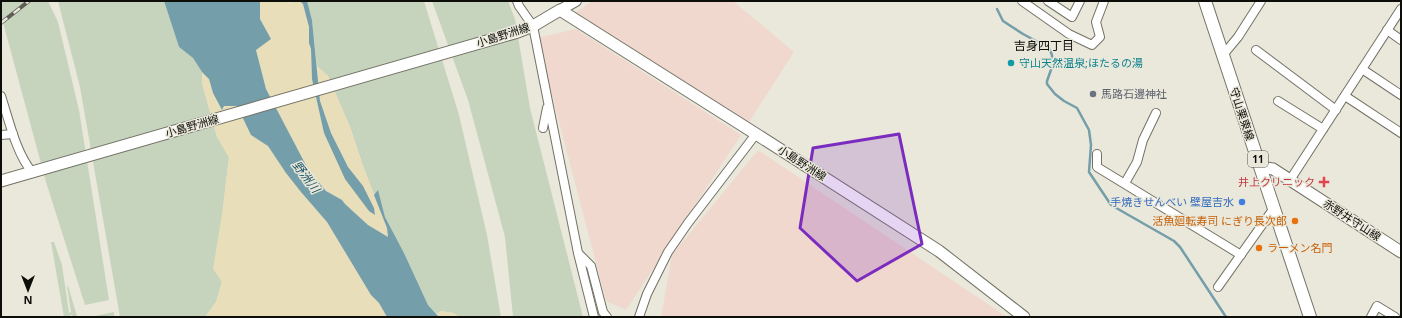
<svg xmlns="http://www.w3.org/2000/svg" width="1402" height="318" font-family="'Open Sans','Noto Sans JP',sans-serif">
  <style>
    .industrial { fill: #f0d8cf }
    .green { fill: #c7d4bd }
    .sand { fill: #e8deb9 }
    .water { fill: #749ea9 }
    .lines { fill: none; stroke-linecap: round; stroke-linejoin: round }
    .stream { stroke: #749ea9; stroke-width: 2.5 }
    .minor-casing { stroke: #737266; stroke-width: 10 }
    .tertiary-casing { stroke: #737266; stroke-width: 12 }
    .secondary-casing { stroke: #737266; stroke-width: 13 }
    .primary-casing { stroke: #737266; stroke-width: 14 }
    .minor { stroke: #fff; stroke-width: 8 }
    .tertiary { stroke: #fff; stroke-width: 10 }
    .secondary { stroke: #fff; stroke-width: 11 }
    .primary { stroke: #fff; stroke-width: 12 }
    .rail-casing { stroke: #5e5d56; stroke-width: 4 }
    .rail { stroke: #eae8db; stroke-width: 2.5; stroke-dasharray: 8; stroke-linecap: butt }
    .marked { fill: #7b2cbf; fill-opacity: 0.2; stroke: #7b2cbf; stroke-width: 3; stroke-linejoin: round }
    .culture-dot { fill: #0f9aa8; stroke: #eae8db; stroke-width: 1.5 }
    .worship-dot { fill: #6b7280; stroke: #eae8db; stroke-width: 1.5 }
    .health-dot { fill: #e0444e; stroke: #eae8db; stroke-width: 1.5 }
    .shop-dot { fill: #3f7fe0; stroke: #eae8db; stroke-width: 1.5 }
    .food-dot { fill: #e8710a; stroke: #eae8db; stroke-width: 1.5 }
    .labels { text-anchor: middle; stroke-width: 3; stroke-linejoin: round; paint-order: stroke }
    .shield { fill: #eae8db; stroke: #4f4f48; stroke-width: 1 }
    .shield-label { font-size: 10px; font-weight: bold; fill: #0d0d09 }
    .street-label { font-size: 11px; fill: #0d0d09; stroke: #eae8db }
    .culture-label { font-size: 11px; fill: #0d838f; stroke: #eae8db; text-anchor: start }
    .worship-label { font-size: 11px; fill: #5b616d; stroke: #eae8db; text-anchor: start }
    .health-label { font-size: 11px; fill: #be3a42; stroke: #eae8db; text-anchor: end }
    .shop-label { font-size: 11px; fill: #366cbe; stroke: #eae8db; text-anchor: end }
    .food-label { font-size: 11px; fill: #c56008; stroke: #eae8db; text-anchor: end }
    .neighbourhood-label { font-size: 12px; fill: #0d0d09; stroke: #eae8db }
    .water-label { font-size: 12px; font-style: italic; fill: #195461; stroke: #eae8db }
  </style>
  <rect width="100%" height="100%" fill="#eae8db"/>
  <g class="industrial">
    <polygon points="592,1 733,1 794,52 749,122 575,13"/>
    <polygon points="576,29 741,135 626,310 606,301 537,38"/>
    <polygon points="758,150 1007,317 661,317 672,255"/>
  </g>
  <g class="green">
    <polygon points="1,1 48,1 58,22 79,110 109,300 85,305 46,182 1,15"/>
    <polygon points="58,1 164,1 179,47 193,58 202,72 202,83 217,137 229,157 223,208 222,282 216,302 205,317 120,317 80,87"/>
    <polygon points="307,1 424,1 459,115 487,235 501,317 459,317 453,313 441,311 437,314 428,305 404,253 385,217 378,191 374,195 362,163 350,127 328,76 317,66 312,20"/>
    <polygon points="432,1 508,1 515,19 530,108 583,317 513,317 505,237 468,100"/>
    <polygon points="51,242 54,242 62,265 69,313 71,312 67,286 68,286 77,316 73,317 72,315 64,317"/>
    <polygon points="114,312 114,317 90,317"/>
  </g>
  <g class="sand">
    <polygon points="260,1 288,1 290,4 292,1 300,1 303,4 309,28 309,43 311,49 312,79 324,133 345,179 363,186 348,167 331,133 320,101 317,66 328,76 350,127 362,163 387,228 388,237 368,225 345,204 342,200 326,191 309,171 266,89 256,49 271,39 260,19"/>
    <polygon points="202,72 209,79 213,93 222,110 224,106 237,106 251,135 268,146 286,173 313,206 327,222 371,295 379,303 387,317 205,317 216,302 222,282 213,269 223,208 229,157 217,137 202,83"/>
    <polygon points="441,311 453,313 459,317 439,317 437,314"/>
  </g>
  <g class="water">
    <polygon points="164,1 260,1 260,19 271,39 256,50 266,89 309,171 326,191 342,200 345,204 368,225 388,237 387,228 374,195 378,190 385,217 404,253 428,305 439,317 387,317 379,303 371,295 327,222 301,192 286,173 268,146 251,135 237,106 224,106 222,110 213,93 209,79 202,72 193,58 179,47"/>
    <polygon points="300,1 307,1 312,20 320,101 331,133 348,167 363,186 374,208 375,215 369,211 345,179 324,133 312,79 311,49 309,43 309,27 303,4"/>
  </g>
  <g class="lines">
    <polyline class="stream" points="997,9 1003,21 1023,34 1049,48 1052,55 1052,67 1047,81 1047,84 1055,94 1064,101 1077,108 1089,130 1091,145 1089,172 1111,205 1174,241 1180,247 1226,317"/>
    <defs>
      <g id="minor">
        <polyline points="517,1 519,6 533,26 578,253 594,317"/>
        <polyline points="1022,1 1069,34 1092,45 1100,37 1096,22 1104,1"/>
        <polyline points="1048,1 1072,17 1080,1"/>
        <polyline points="1387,30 1401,40"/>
        <polyline points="1256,50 1336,110"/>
        <polyline points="1223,55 1238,37 1261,1"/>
        <polyline points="1362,69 1401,95"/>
        <path d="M1,96C9,120 16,153 32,172"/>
        <polyline points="1345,96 1401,133"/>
        <polyline points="1278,101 1323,129"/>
        <polyline points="543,128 547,108"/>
        <polyline points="1,135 13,134"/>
        <polyline points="1097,154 1097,167 1241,255"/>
        <polyline points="1290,180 1401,9"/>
        <polyline points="1125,183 1137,162 1143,140 1156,113"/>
        <polyline points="579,254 591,266 603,312 607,317"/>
        <polyline points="1218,287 1274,208"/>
        <polyline points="639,317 647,294 668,252 688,223 756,134"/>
        <polyline points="1371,317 1377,306 1395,317"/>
      </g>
      <polyline id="tertiary" points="560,10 576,1"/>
      <g id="secondary">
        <polyline points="1261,167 1273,169 1290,180 1401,252"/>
        <polyline points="1,181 518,32 533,26 560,10 756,134 939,251 1024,317"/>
      </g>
      <polyline id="primary" points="1205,1 1310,317"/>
    </defs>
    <use href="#minor" class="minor-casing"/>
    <use href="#tertiary" class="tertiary-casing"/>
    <use href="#secondary" class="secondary-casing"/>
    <use href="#primary" class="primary-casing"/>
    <use href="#minor" class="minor"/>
    <use href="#tertiary" class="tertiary"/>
    <use href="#secondary" class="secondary"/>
    <use href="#primary" class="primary"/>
    <defs>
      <polyline id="rail" points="1,23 29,1"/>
    </defs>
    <use href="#rail" class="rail-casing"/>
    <use href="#rail" class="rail"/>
  </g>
  <path class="marked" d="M899,134L922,244L857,281L800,228L813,148Z"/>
  <circle class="culture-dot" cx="1011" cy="63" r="4"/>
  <circle class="worship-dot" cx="1093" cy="94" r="4"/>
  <path class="health-dot" d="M1322 176h4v4h4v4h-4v4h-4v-4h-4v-4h4z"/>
  <circle class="shop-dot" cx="1242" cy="202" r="4"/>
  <g class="food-dot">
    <circle cx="1295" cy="221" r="4"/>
    <circle cx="1259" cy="248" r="4"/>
  </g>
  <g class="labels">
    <rect class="shield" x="1248" y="151" width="20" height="16" rx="3"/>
    <g class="shield-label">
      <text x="1258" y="163">11</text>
    </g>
    <g class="street-label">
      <text transform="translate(503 35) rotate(-18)" y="4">小島野洲線</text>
      <text transform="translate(1242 114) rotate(72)" y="4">守山栗東線</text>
      <text transform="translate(192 126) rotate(-16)" y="4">小島野洲線</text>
      <text transform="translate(802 163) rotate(33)" y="4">小島野洲線</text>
      <text transform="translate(1352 220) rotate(33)" y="4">赤野井守山線</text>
    </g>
    <g class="culture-label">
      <text x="1019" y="67">守山天然温泉;ほたるの湯</text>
    </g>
    <g class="worship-label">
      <text x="1101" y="98">馬路石邊神社</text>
    </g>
    <g class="health-label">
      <text x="1315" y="186">井上クリニック</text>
    </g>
    <g class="shop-label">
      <text x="1234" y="206">手焼きせんべい 壁屋吉水</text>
    </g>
    <g class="food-label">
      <text x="1287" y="225">活魚廻転寿司 にぎり長次郎</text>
      <text x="1267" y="252" text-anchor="start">ラーメン名門</text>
    </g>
    <g class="neighbourhood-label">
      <text x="1044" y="50">吉身四丁目</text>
    </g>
    <g class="water-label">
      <text transform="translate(306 177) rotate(53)" y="4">野洲川</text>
    </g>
  </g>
  <rect width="1402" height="318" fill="none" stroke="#0d0d09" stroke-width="4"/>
  <g transform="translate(28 290) rotate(180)" stroke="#eae8db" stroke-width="3" paint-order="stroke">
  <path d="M0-3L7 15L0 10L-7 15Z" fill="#0d0d09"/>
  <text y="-6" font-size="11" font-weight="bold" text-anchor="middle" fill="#0d0d09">N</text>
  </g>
</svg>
